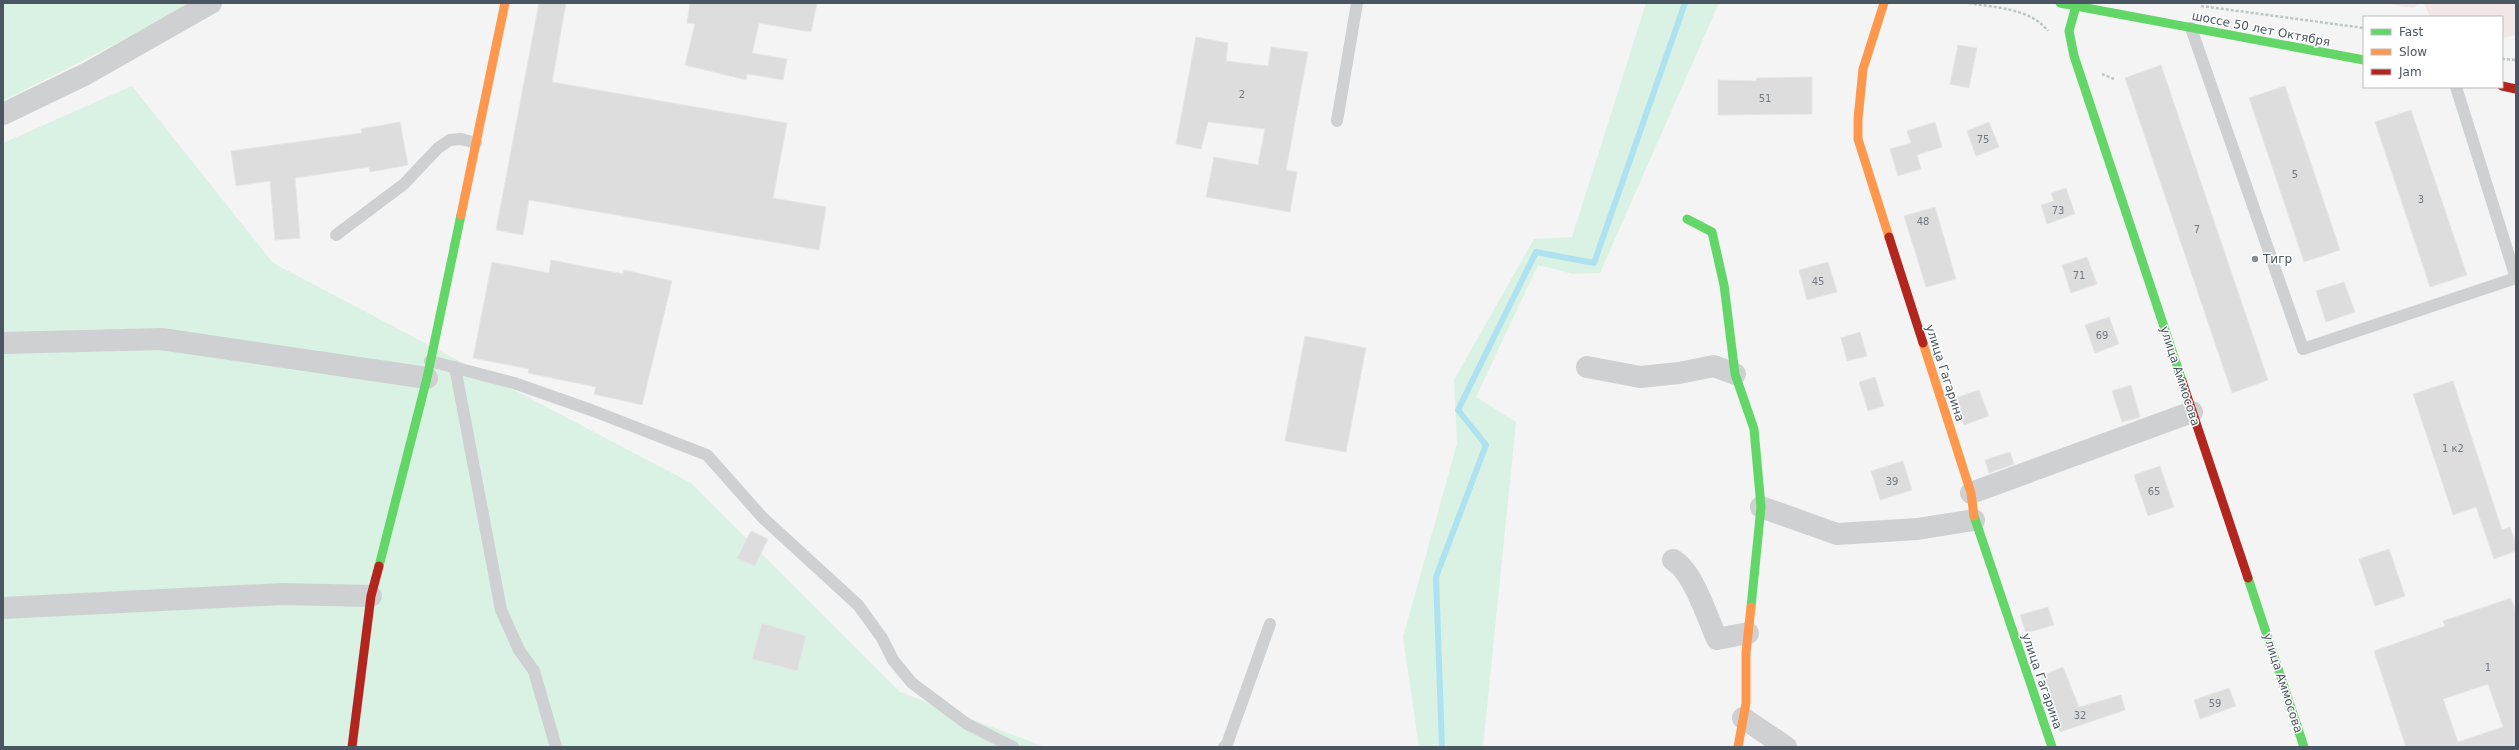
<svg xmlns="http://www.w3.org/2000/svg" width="2519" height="750" font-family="'DejaVu Sans',sans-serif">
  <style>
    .medical { fill: #f1e7e6 }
    .green { fill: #d9f2e3 }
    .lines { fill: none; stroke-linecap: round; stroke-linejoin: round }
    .stream { stroke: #aee2f0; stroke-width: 6 }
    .building { fill: #ddddde; stroke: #e5e6e7; fill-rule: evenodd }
    .path { stroke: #bcc7c4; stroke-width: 2.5; stroke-dasharray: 3 2; stroke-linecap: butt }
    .lane { stroke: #ced0d2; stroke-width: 12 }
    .street { stroke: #ced0d2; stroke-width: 22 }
    .fast { stroke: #63d668; stroke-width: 9 }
    .slow { stroke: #ff974d; stroke-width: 9 }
    .jam { stroke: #b3261e; stroke-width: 9 }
    .poi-dot { fill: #868d94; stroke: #fff; stroke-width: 1.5 }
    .labels { text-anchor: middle; stroke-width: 3; stroke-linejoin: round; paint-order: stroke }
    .number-label { font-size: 10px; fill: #707881 }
    .street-label { font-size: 12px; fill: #4a5661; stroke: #fff }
    .poi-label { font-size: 12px; fill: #4a5661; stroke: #fff; text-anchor: start }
  </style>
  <rect width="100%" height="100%" fill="#f4f4f4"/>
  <g class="medical">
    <polygon points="2385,3 2419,3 2414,8"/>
    <polygon points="2424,3 2516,3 2516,35 2502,38 2502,17 2430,17"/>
  </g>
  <g class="green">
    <polygon points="3,3 196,3 3,101"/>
    <polygon points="1646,3 1719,3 1600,273 1573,274 1538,265 1476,397 1516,422 1483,747 1419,747 1403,637 1457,444 1454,380 1534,239 1572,237"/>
    <polygon points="132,86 273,263 691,483 900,692 1045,747 3,747 3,143"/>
  </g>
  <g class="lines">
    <polyline class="stream" points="1442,747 1436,577 1486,445 1458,410 1536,252 1594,263 1685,3"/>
  </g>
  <g class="building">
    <polygon points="539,3 566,3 552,82 787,123 773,198 826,207 819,250 529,200 523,235 496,230"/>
    <polygon points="690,3 817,3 811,32 759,23 752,53 787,59 783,80 747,74 746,80 685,65 695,24 687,23"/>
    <polygon points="1196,37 1228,43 1226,61 1268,66 1271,47 1308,52 1286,170 1297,172 1290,212 1206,197 1214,157 1258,165 1265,129 1208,122 1201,149 1176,144"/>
    <polygon points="1958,45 1977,48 1969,88 1950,84"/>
    <polygon points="2161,65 2268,380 2232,393 2125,78"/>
    <polygon points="1812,77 1812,114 1718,115 1718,80 1756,81 1757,78"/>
    <polygon points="2285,86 2340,250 2304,262 2249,98"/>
    <polygon points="2411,110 2467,275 2430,287 2375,122"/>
    <polygon points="400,122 408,165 370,172 369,167 295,178 300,238 275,240 270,181 236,186 231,151 362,133 361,129"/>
    <polygon points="1935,122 1942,147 1917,155 1921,169 1898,176 1890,149 1911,143 1907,131"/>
    <polygon points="1989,122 1999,147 1976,156 1967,131"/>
    <polygon points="2066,188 2075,214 2047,224 2041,205 2054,201 2051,193"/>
    <polygon points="1935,207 1956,279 1926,287 1904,216"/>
    <polygon points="2087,257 2097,284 2071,293 2062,265"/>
    <polygon points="551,260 623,274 624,270 672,281 642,405 594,394 596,387 528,373 529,369 473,358 492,262 549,273"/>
    <polygon points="1828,262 1837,292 1807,300 1799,270"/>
    <polygon points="2344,282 2355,312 2326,322 2316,291"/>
    <polygon points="2109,317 2119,344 2095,353 2085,325"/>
    <polygon points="1860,332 1867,356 1847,361 1841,338"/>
    <polygon points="1305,336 1366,348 1346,452 1285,441"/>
    <polygon points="1875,377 1884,406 1868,411 1859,382"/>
    <polygon points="2453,381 2502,530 2510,527 2516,543 2516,551 2494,559 2476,507 2453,515 2413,394"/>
    <polygon points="2131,385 2140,417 2122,422 2112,391"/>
    <polygon points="1979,390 1989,416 1964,425 1955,398"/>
    <polygon points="2010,452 2014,464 1989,473 1985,460"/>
    <polygon points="1903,461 1912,490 1880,500 1871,471"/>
    <polygon points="2160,466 2174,507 2148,516 2134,475"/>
    <polygon points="751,531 768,539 755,566 737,558"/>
    <polygon points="2389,549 2405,596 2375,606 2359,559"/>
    <path d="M2511,598L2516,613V747H2406L2374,651L2445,626L2443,621ZM2488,684L2503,727L2458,742L2443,699Z"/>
    <polygon points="2048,607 2054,625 2026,633 2020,615"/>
    <polygon points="762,623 806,636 797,671 752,659"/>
    <polygon points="2063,667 2079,707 2121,695 2125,710 2060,732 2054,715 2056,714 2041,676"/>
    <polygon points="2229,688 2236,706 2200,719 2194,700"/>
  </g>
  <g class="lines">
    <g class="path">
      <path d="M1969,3C1996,8 2030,8 2048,31"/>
      <polyline points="2201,6 2364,28"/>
      <polyline points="2502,59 2516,60"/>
      <polyline points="2102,74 2114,79"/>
    </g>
    <g class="lane">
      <polyline points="2191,28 2303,349 2516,278 2456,87"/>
      <polyline points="1337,121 1357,3"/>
      <polyline points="336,235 404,184 438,148 450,140 461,139 476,143"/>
      <polyline points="430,361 514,383 591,410 707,455 763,518 858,605 882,638 893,660 912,683 967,724 1013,747"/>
      <polyline points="455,367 501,610 519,650 534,671 556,747"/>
      <polyline points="1224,747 1227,744 1270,624"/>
    </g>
    <g class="street">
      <polyline points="3,114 86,74 211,3"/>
      <polyline points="3,343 161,339 427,378"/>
      <polyline points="1587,367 1640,377 1679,373 1714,366 1735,374"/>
      <polyline points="1971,493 2192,412"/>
      <polyline points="1761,507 1837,534 1917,529 1974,520"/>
      <path d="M1673,560C1693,571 1707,617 1717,639L1748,633"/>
      <polyline points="3,608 282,594 371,596"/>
      <polyline points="1743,718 1786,747"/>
    </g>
    <g class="fast">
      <polyline points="2060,3 2364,60"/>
      <polyline points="2076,6 2069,31 2074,56 2182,381"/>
      <polyline points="1687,219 1712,232 1724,285 1735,374 1754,429 1761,507 1751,607"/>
      <polyline points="1974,516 2052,747"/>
      <polyline points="379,566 427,378 461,215"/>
      <polyline points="2248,578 2304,747"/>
    </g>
    <g class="slow">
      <polyline points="1884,3 1863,69 1858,119 1858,139 1889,237"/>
      <polyline points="461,215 505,3"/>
      <polyline points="1923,343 1971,493 1974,516"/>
      <polyline points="1738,747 1746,703 1746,653 1751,607"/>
    </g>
    <g class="jam">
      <polyline points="2502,86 2516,89"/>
      <polyline points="1889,237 1923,343"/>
      <polyline points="2182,381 2248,578"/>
      <polyline points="352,747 371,596 379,566"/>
    </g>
  </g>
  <circle class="poi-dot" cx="2255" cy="259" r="4"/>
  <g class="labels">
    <g class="number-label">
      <text x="1242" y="98">2</text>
      <text x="1765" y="102">51</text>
      <text x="1983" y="143">75</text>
      <text x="2295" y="178">5</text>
      <text x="2421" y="203">3</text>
      <text x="2058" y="214">73</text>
      <text x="1923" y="225">48</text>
      <text x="2197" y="233">7</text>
      <text x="2079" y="279">71</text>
      <text x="1818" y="285">45</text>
      <text x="2102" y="339">69</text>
      <text x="2453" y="452">1 к2</text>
      <text x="1892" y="485">39</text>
      <text x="2154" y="495">65</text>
      <text x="2488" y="671">1</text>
      <text x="2215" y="707">59</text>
      <text x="2080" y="719">32</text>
    </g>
    <g class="street-label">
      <text transform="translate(2261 29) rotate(11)" y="4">шоссе 50 лет Октября</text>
      <text transform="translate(1945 373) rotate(72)" y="4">улица Гагарина</text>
      <text transform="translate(2180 376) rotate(72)" y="4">улица Аммосова</text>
      <text transform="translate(2042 681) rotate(71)" y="4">улица Гагарина</text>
      <text transform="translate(2283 683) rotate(72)" y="4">улица Аммосова</text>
    </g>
    <g class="poi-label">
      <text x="2263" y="263">Тигр</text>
    </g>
  </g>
  <rect width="2519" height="750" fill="none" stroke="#4a5661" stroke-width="8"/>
  <rect x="2363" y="16" width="140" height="72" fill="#ffffff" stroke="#b7bbc0"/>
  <rect x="2371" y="29" width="20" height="6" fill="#63d668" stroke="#b7bbc0"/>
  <text x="2399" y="36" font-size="12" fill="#4a5661">Fast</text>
  <rect x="2371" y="49" width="20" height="6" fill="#ff974d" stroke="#b7bbc0"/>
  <text x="2399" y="56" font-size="12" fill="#4a5661">Slow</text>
  <rect x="2371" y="69" width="20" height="6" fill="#b3261e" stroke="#b7bbc0"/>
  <text x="2399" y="76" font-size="12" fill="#4a5661">Jam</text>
</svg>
